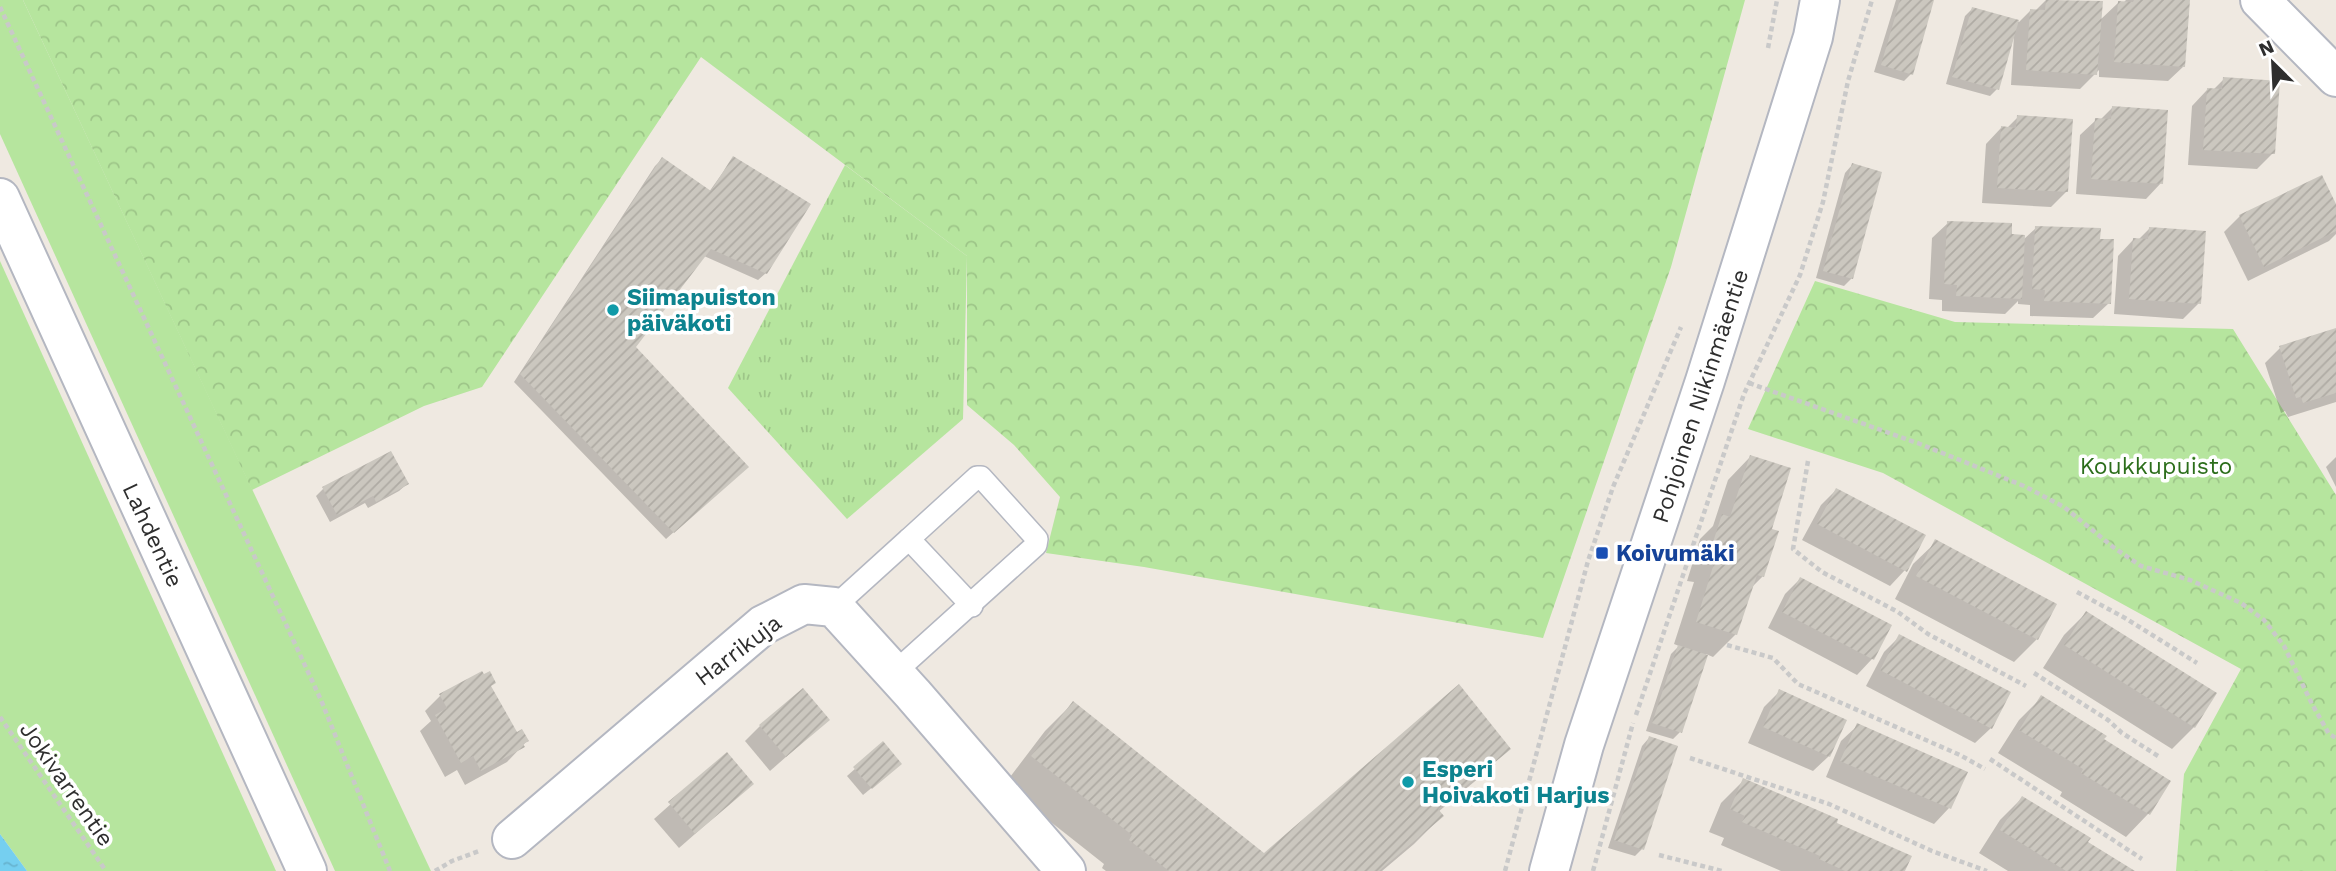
<svg xmlns="http://www.w3.org/2000/svg" width="2336" height="871" font-family="'Work Sans',sans-serif">
  <style>
    .grass { fill: #b6e59e }
    .forest { fill: url(#forest-crowns) }
    .park { fill: url(#park-tufts) }
    .water { fill: url(#water-ripples) }
    .shadow { fill: #0003 }
    .building { fill: url(#building-hatch) }
    .lines { fill: none; stroke-linecap: round; stroke-linejoin: round }
    .lane-casing { stroke: #b4b7c1; stroke-width: 24 }
    .street-casing { stroke: #b4b7c1; stroke-width: 42 }
    .secondary-casing { stroke: #b4b7c1; stroke-width: 42 }
    .path { stroke: #c9c9c9; stroke-width: 4.5; stroke-dasharray: 5 3.5; stroke-linecap: butt }
    .lane { stroke: #fff; stroke-width: 21 }
    .street { stroke: #fff; stroke-width: 38 }
    .secondary { stroke: #fff; stroke-width: 38 }
    .culture-dot { fill: #0f9aa8; stroke: #fff; stroke-width: 2.5 }
    .transit-dot { fill: #1a4fb4; stroke: #fff; stroke-width: 2.5 }
    .labels { text-anchor: middle; stroke-width: 7; stroke-linejoin: round; paint-order: stroke }
    .culture-label { font-size: 23px; font-weight: bold; fill: #0d838f; stroke: #fff; text-anchor: start }
    .street-label { font-size: 23px; fill: #2e2e2e; stroke: #fff }
    .park-label { font-size: 23px; fill: #2c6e1b; stroke: #fff }
    .transit-label { font-size: 23px; font-weight: bold; fill: #164399; stroke: #fff; text-anchor: start }
  </style>
  <defs>
    <pattern id="forest-crowns" width="20" height="18" patternUnits="userSpaceOnUse" patternTransform="scale(1.75)"><rect width="20" height="18" fill="#b6e59e"/><path d="M2 6a3 3 0 1 1 6 0M12 15a3 3 0 1 1 6 0" fill="none" stroke="#9dc588"/></pattern>
    <pattern id="park-tufts" width="24" height="20" patternUnits="userSpaceOnUse" patternTransform="scale(1.75)"><rect width="24" height="20" fill="#b6e59e"/><path d="M3 7l-1-3M5 7V3M7 7l1-3M15 17l-1-3M17 17v-4M19 17l1-3" fill="none" stroke="#9dc588"/></pattern>
    <pattern id="water-ripples" width="26" height="14" patternUnits="userSpaceOnUse" patternTransform="scale(1.75)"><rect width="26" height="14" fill="#75cff0"/><path d="M2 4q2-2 4 0t4 0M15 11q2-2 4 0t4 0" fill="none" stroke="#66b2ce"/></pattern>
    <pattern id="building-hatch" width="6" height="6" patternUnits="userSpaceOnUse" patternTransform="scale(1.75)"><rect width="6" height="6" fill="#cbc7bf"/><path d="M-1 1l2-2M0 6l6-6M5 7l2-2" fill="none" stroke="#afaba4"/></pattern>
  </defs>
  <rect width="100%" height="100%" fill="#efe9e1"/>
  <g class="grass">
    <polygon points="0,0 23,0 431,871 335,871 0,134"/>
    <polygon points="0,261 276,871 27,871 0,834"/>
  </g>
  <g class="forest">
    <polygon points="23,0 1745,0 1671,267 1543,638 1144,567 1046,553 1060,497 1014,445 967,405 967,256 701,57 482,387 424,406 252,490"/>
    <polygon points="1815,281 1955,322 2233,329 2336,495 2336,871 2176,871 2184,774 2241,669 1883,473 1748,429"/>
  </g>
  <polygon class="park" points="845,165 967,256 963,419 847,519 728,388"/>
  <polygon class="water" points="0,834 27,871 0,871"/>
  <g class="shadow">
    <polygon points="1896,0 1932,0 1911,74 1904,81 1874,72"/>
    <polygon points="2046,0 2101,3 2099,21 2118,3 2123,3 2126,0 2188,0 2184,66 2168,81 2099,77 2099,70 2080,89 2011,85 2014,36 1997,89 1990,96 1946,84 1965,16 1972,9 2019,22 2030,11 2035,11"/>
    <polygon points="2224,79 2273,153 2257,169 2188,165 2192,106 2207,90 2213,90"/>
    <polygon points="2112,108 2161,183 2146,199 2076,194 2080,135 2096,120 2100,120"/>
    <polygon points="2018,117 2067,191 2051,207 1982,203 1986,144 2001,128 2006,129"/>
    <polygon points="733,158 766,273 758,280 704,256 634,347 739,474 666,539 514,382 655,166 662,159 709,192"/>
    <polygon points="1852,165 1852,278 1844,286 1816,278 1845,173"/>
    <polygon points="2336,208 2336,234 2329,241 2248,281 2224,232 2240,216"/>
    <polygon points="1948,223 2023,240 2036,228 2098,241 2109,303 2093,318 2030,316 2030,305 2018,304 2018,301 2005,314 1942,311 1942,300 1929,299 1932,238"/>
    <polygon points="2150,228 2199,303 2183,319 2114,314 2118,256 2133,240 2138,240"/>
    <polygon points="2336,330 2336,402 2288,417 2285,411 2281,413 2265,363 2280,348"/>
    <polygon points="1750,457 1770,530 1763,576 1751,588 1736,634 1713,657 1706,654 1680,732 1673,739 1646,731 1671,654 1679,646 1674,644 1694,582 1687,581 1700,539 1713,526 1728,480"/>
    <polygon points="2336,457 2336,487 2326,467"/>
    <polygon points="407,484 399,491 368,508 365,503 330,522 316,496 323,489"/>
    <polygon points="1836,490 1905,570 1890,586 1802,540 1821,505"/>
    <polygon points="1936,542 2037,639 2014,662 1895,599 1913,564"/>
    <polygon points="1800,579 1890,626 1872,659 1857,675 1768,628 1785,594"/>
    <polygon points="2086,613 2194,727 2172,749 2043,668 2064,635"/>
    <polygon points="1900,636 1991,728 1975,743 1866,686 1884,652"/>
    <polygon points="490,687 516,734 527,741 507,762 465,785 457,770 445,777 420,731 431,721 425,711 440,696"/>
    <polygon points="1780,691 1829,756 1813,771 1748,743 1764,707"/>
    <polygon points="2041,698 2102,740 2169,781 2148,814 2126,837 2060,796 2062,792 1998,753 2019,720"/>
    <polygon points="1073,703 1264,855 1508,749 1480,777 1438,812 1442,816 1414,844 1382,871 1106,871 1102,868 1104,864 1004,785 1045,731"/>
    <polygon points="828,720 770,771 745,741 760,726"/>
    <polygon points="1857,726 1965,773 1949,808 1934,824 1826,777 1841,741"/>
    <polygon points="1649,738 1642,849 1635,856 1608,848 1642,746"/>
    <polygon points="883,744 892,771 863,795 847,776"/>
    <polygon points="727,754 752,784 679,848 654,819"/>
    <polygon points="1744,780 1903,871 1781,871 1721,845 1724,838 1709,832 1721,803"/>
    <polygon points="2022,798 2086,843 2132,871 2008,871 1979,853 2000,820"/>
  </g>
  <g class="building">
    <polygon points="1900,0 1934,0 1913,75 1881,65"/>
    <polygon points="2046,0 2103,1 2097,75 2026,70 2030,9 2045,10"/>
    <polygon points="2134,0 2190,0 2185,67 2114,62 2118,1 2133,2"/>
    <polygon points="1972,7 2019,20 1999,90 1952,77"/>
    <polygon points="2223,77 2280,81 2275,154 2203,150 2207,88 2222,89"/>
    <polygon points="2112,106 2168,110 2163,184 2091,179 2095,118 2111,119"/>
    <polygon points="2017,115 2073,119 2068,192 1997,188 2001,126 2016,128"/>
    <polygon points="733,156 811,204 767,274 711,249 636,347 749,467 674,533 520,374 662,157 711,191"/>
    <polygon points="1852,163 1882,172 1853,279 1823,271"/>
    <polygon points="2322,175 2336,204 2336,231 2264,267 2239,215"/>
    <polygon points="1947,221 2012,223 2012,234 2025,235 2022,299 1956,296 1957,285 1944,284"/>
    <polygon points="2035,226 2101,228 2100,239 2114,239 2111,304 2044,301 2045,290 2032,289"/>
    <polygon points="2149,227 2206,231 2201,304 2129,299 2133,238 2148,239"/>
    <polygon points="2336,328 2336,393 2303,403 2301,397 2296,398 2279,346"/>
    <polygon points="391,451 409,484 376,502 373,496 337,515 322,487"/>
    <polygon points="1750,455 1791,468 1772,529 1779,531 1764,577 1757,575 1737,635 1696,622 1715,560 1708,558 1722,514 1730,517"/>
    <polygon points="1836,488 1926,535 1907,572 1817,524"/>
    <polygon points="1935,539 2057,604 2038,640 1916,576"/>
    <polygon points="1800,577 1892,625 1874,660 1782,612"/>
    <polygon points="2086,611 2217,693 2195,728 2064,645"/>
    <polygon points="1899,634 2011,692 1992,729 1880,670"/>
    <polygon points="1678,645 1708,655 1682,733 1652,723"/>
    <polygon points="482,671 484,674 490,671 496,683 491,686 517,732 522,729 529,741 523,744 525,747 481,771 473,756 461,763 435,715 447,708 439,694"/>
    <polygon points="1459,684 1511,749 1438,809 1444,816 1379,871 1169,871 1129,840 1132,835 1031,756 1073,701 1264,853"/>
    <polygon points="803,688 830,720 786,757 759,725"/>
    <polygon points="1779,689 1847,720 1830,757 1763,727"/>
    <polygon points="2041,695 2107,736 2104,739 2171,781 2150,815 2081,773 2083,769 2019,730"/>
    <polygon points="1857,723 1968,772 1951,809 1840,761"/>
    <polygon points="1649,736 1678,746 1644,850 1614,840"/>
    <polygon points="883,741 902,764 872,789 853,767"/>
    <polygon points="727,752 754,784 695,834 668,802"/>
    <polygon points="1743,778 1838,819 1837,823 1912,856 1905,871 1845,871 1819,859 1820,856 1742,822 1745,816 1730,809"/>
    <polygon points="2022,796 2091,838 2088,842 2135,871 2066,871 2000,830"/>
  </g>
  <g class="lines">
    <defs>
      <g id="lane">
        <polyline points="834,607 909,539 972,606"/>
        <polyline points="894,673 1036,545 1037,539 981,477 977,477 909,539"/>
      </g>
      <g id="street">
        <polyline points="2260,0 2336,77"/>
        <polyline points="512,839 763,625 804,604 834,607 913,694 1066,871"/>
      </g>
      <g id="secondary">
        <polyline points="0,198 307,871"/>
        <polyline points="1549,871 1584,745 1705,381 1813,37 1820,0"/>
      </g>
    </defs>
    <use href="#lane" class="lane-casing"/>
    <use href="#street" class="street-casing"/>
    <use href="#secondary" class="secondary-casing"/>
    <g class="path">
      <polyline points="0,7 321,700 390,871"/>
      <polyline points="1768,48 1777,0"/>
      <polyline points="1749,383 1920,444 2024,486 2064,507 2113,547 2141,566 2190,580 2241,603 2264,620 2284,646 2312,704 2329,734 2336,738"/>
      <polyline points="1808,461 1793,549 1822,572 1898,612 1928,634 2026,686"/>
      <polyline points="2077,592 2125,618 2197,663"/>
      <polyline points="1727,645 1773,658 1798,684 1960,755 1985,769"/>
      <polyline points="2034,673 2108,720 2122,733 2158,756"/>
      <polyline points="1636,715 1744,394 1800,275 1823,202 1848,81 1872,0"/>
      <polyline points="0,717 106,871"/>
      <polyline points="1690,758 1829,804 1932,851 1987,871"/>
      <polyline points="1990,759 2142,859"/>
      <polyline points="1659,855 1722,871"/>
      <polyline points="435,871 452,861 479,851"/>
      <polyline points="1505,871 1588,561 1613,487 1681,327"/>
      <polyline points="1593,871 1633,723"/>
    </g>
    <use href="#lane" class="lane"/>
    <use href="#street" class="street"/>
    <use href="#secondary" class="secondary"/>
  </g>
  <g class="culture-dot">
    <circle cx="613" cy="310" r="7"/>
    <circle cx="1408" cy="782" r="7"/>
  </g>
  <rect class="transit-dot" x="1595" y="546" width="14" height="14" rx="3.5"/>
  <g class="labels">
    <g class="culture-label">
      <text x="627" y="305">Siimapuiston<tspan x="627" dy="26">päiväkoti</tspan></text>
      <text x="1422" y="777">Esperi<tspan x="1422" dy="26">Hoivakoti Harjus</tspan></text>
    </g>
    <g class="street-label">
      <text transform="translate(1700 396) rotate(-72)" y="8">Pohjoinen Nikinmäentie</text>
      <text transform="translate(153 535) rotate(65)" y="8">Lahdentie</text>
      <text transform="translate(738 650) rotate(-37)" y="8">Harrikuja</text>
      <text transform="translate(67 784) rotate(55)" y="8">Jokivarrentie</text>
    </g>
    <g class="park-label">
      <text x="2156" y="474">Koukkupuisto</text>
    </g>
    <g class="transit-label">
      <text x="1616" y="561">Koivumäki</text>
    </g>
  </g>
  <g transform="translate(2273 63) rotate(336)" stroke="#ffffff" stroke-width="5" paint-order="stroke">
  <path d="M0-5L12 26L0 18L-12 26Z" fill="#2e2e2e"/>
  <text y="-10" font-size="19" font-weight="bold" text-anchor="middle" fill="#2e2e2e">N</text>
  </g>
</svg>
